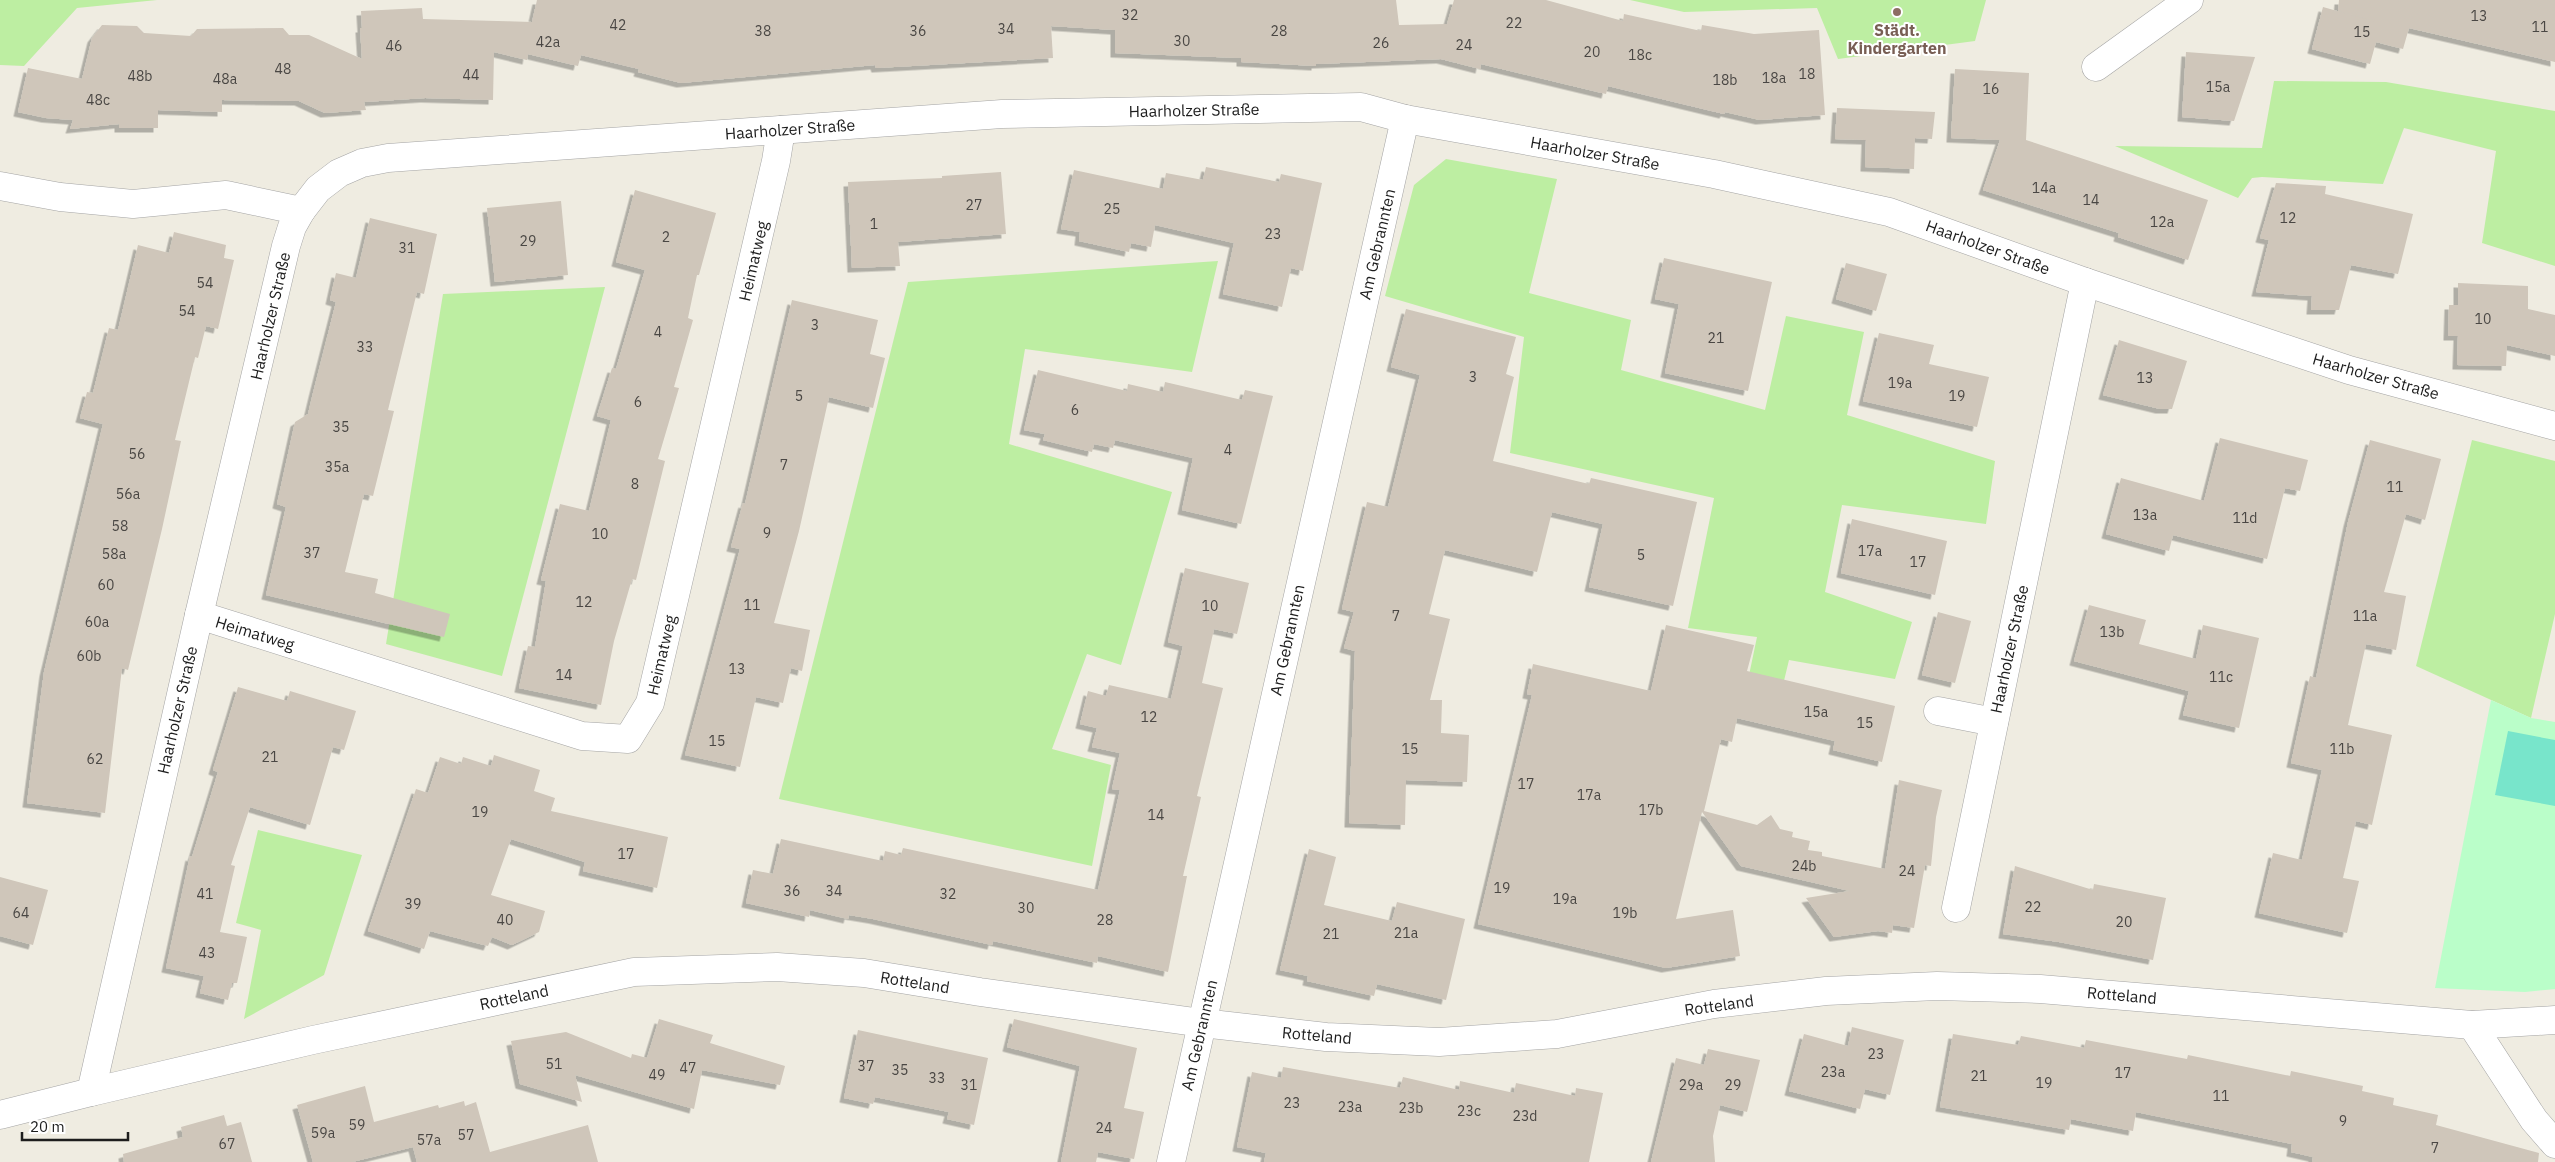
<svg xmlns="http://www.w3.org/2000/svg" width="2555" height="1162" font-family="'IBM Plex Sans',sans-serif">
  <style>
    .grass { fill: #bdeea2 }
    .park { fill: #bafec9 }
    .pitch { fill: #78e5cb }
    .building { fill: #cfc6ba; filter: url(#shadow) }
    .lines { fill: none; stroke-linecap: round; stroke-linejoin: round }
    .minor-casing { stroke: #a4a4a4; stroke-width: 29 }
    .minor { stroke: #fff; stroke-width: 28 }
    .education-dot { fill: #8d6e63; stroke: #fff; stroke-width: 2 }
    .labels { text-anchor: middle; stroke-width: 4; stroke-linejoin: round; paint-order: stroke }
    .number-label { font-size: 14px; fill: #4a4744 }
    .education-label { font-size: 16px; font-weight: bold; fill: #785e54; stroke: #fff }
    .street-label { font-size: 16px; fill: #1d1d1d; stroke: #fff }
  </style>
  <defs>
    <filter id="shadow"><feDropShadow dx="-4.5" dy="4.5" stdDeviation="0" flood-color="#0004"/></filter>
  </defs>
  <rect width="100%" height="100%" fill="#efece1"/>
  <g class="grass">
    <polygon points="0,0 157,0 77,8 24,66 0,65"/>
    <polygon points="1630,0 1986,0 1975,41 1838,59 1817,8 1684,12"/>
    <polygon points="2274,81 2386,82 2555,111 2555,266 2482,243 2496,151 2404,128 2383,184 2262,177 2252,178 2238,198 2115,146 2262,148"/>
    <polygon points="1446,159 1557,179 1529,293 1631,320 1621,370 1765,410 1786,316 1864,332 1847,415 1995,461 1986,524 1842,505 1825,592 1912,622 1895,679 1789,660 1782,689 1748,680 1757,637 1688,628 1714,498 1510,453 1524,337 1385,296 1414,185"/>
    <polygon points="1218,261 1192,372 1025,349 1009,444 1172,492 1121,665 1087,654 1052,749 1111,765 1092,866 779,799 908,282"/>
    <polygon points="605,287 502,676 386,644 443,294"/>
    <polygon points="2472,440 2555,461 2555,614 2531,718 2416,666"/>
    <polygon points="258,830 362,855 324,975 244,1019 261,930 236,923"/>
  </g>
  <polygon class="park" points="2491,700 2531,718 2555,722 2555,989 2525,992 2435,988"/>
  <polygon class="pitch" points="2508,731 2555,740 2555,806 2495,795"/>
  <g class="building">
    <polygon points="537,0 1396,0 1399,25 1447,24 1454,0 1546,0 1623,21 1624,14 1701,31 1702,25 1754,34 1819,30 1825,115 1760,120 1725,112 1724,114 1608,86 1606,94 1481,64 1480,69 1441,59 1316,64 1316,66 1241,62 1241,58 1115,53 1115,30 1051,26 1053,58 876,68 875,65 681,83 638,72 639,69 581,55 578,66 528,54 527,60 494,52 493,100 425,98 364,102 366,110 325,113 299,101 222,100 222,112 158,110 158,128 119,128 119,124 70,129 73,120 46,118 18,112 28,68 82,79 92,38 102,25 137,26 144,33 191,36 197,29 283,28 289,35 309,35 362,59 360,28 362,28 361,11 422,8 423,19 532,22"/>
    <polygon points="2339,0 2555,0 2555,62 2409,28 2403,49 2376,42 2370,64 2312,49 2323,7 2380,23 2338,11"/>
    <polygon points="2186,52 2255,57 2234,121 2182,117"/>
    <polygon points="1955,69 2029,73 2026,140 2208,200 2188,260 2118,237 2119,233 1983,190 2000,140 1951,138"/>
    <polygon points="1837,108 1935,112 1932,139 1915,138 1914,169 1865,167 1866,140 1835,139"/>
    <polygon points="1206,167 1279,182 1281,174 1322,183 1303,271 1291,268 1282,307 1223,294 1234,243 1155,225 1151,247 1131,243 1129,252 1079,241 1080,232 1061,229 1074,170 1163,189 1166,173 1203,180"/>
    <polygon points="1001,172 1006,234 898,242 900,266 852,268 848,182 942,178 942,176"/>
    <polygon points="2276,183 2326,186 2325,194 2413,214 2398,274 2351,265 2339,310 2311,310 2312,296 2256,292 2269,240 2260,238"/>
    <polygon points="635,190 716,213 699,275 697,275 688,318 693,320 674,387 679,388 658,459 665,461 636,580 632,579 614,641 601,705 519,688 528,646 535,647 546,581 541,580 560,504 589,511 611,420 597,416 612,368 616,369 645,270 616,262"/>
    <polygon points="561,201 568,275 495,282 487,208"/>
    <polygon points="370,218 437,234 424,294 417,292 388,410 394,411 373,496 364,494 345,572 378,579 375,593 450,614 444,637 266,595 286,507 277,504 295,422 308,414 313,393 336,302 330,300 336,273 356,278"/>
    <polygon points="174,232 226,245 224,258 234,260 218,329 206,326 198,358 195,357 175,440 181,441 162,529 128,670 122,668 105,813 27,803 44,672 103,424 80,418 87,392 93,393 109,328 118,330 138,245 169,253"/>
    <polygon points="1664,258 1772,282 1748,391 1665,373 1679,304 1655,299"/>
    <polygon points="1846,263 1887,274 1876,311 1836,299"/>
    <polygon points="2458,283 2528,286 2528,309 2555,315 2555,356 2507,345 2506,366 2457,365 2458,336 2448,336 2449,305 2458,305"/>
    <polygon points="792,300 878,320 870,354 885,358 873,408 829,397 799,531 774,623 810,630 802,671 791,668 783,703 756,697 740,767 685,755 740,549 731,547 743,503 745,504"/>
    <polygon points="1406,309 1516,337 1506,374 1514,377 1493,461 1589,484 1591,478 1697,502 1673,606 1589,587 1603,524 1552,512 1537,572 1445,550 1429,614 1450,619 1430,700 1442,700 1441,733 1469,735 1467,782 1406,780 1405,825 1349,823 1355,651 1344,648 1354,612 1342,609 1367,502 1388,507 1420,375 1391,367"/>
    <polygon points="1879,333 1934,345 1929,364 1989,377 1977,427 1863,401"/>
    <polygon points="2119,340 2187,361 2172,409 2160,409 2103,395"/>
    <polygon points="1038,370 1127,391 1128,384 1163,392 1165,382 1242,400 1245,390 1273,396 1241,524 1182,510 1193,458 1115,440 1113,448 1094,444 1092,452 1043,440 1045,434 1024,430"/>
    <polygon points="2220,438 2308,460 2300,491 2285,488 2267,559 2173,535 2169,551 2106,534 2121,478 2204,501"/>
    <polygon points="2370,440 2441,459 2425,520 2406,514 2384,592 2406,596 2396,650 2366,644 2348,725 2392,735 2372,825 2356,821 2343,878 2359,881 2347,933 2259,913 2273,853 2302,860 2322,770 2291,763 2310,676 2316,678 2348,522"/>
    <polygon points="1852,519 1947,541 1935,595 1841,573"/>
    <polygon points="1185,568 1249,583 1237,634 1214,629 1202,683 1223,688 1197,796 1201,797 1183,876 1187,876 1168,972 1098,956 1097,963 993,941 992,945 873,919 849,915 848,919 810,910 809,917 746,903 753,870 773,874 781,839 883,861 885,851 901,855 903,848 1098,890 1120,790 1112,789 1120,753 1092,747 1097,728 1080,724 1088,691 1106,696 1109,685 1171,699 1183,646 1168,642"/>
    <polygon points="2089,605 2146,620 2139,644 2196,659 2203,625 2259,638 2239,728 2183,715 2189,691 2074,661"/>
    <polygon points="1938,612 1971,621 1955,683 1922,675"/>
    <polygon points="1666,625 1754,645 1747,671 1895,706 1882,762 1833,750 1835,741 1737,718 1732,742 1721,739 1704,811 1757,825 1771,815 1780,829 1793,832 1792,837 1810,841 1808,850 1822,852 1822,856 1885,869 1899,780 1942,790 1936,817 1931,866 1925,865 1914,928 1893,925 1892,933 1878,931 1834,937 1806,898 1850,891 1741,866 1702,812 1676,919 1733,910 1740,956 1666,968 1478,924 1532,695 1527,694 1533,664 1651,691"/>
    <polygon points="238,687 287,701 290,691 356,711 344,750 333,747 310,825 250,807 231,865 235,866 220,932 247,937 237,983 232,983 228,1000 200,993 204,976 166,968 190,856 192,857 218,772 213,770"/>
    <polygon points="494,755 540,770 534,791 555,798 551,811 668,837 657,888 583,871 585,862 511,839 491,895 545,911 539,932 512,945 492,937 488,946 430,931 424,949 368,931 416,789 428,793 440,757 461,764 463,757 491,766"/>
    <polygon points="1309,849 1336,857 1324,905 1392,921 1397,902 1465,919 1446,1000 1377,984 1374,996 1307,981 1308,976 1280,970"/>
    <polygon points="2015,866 2093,890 2094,884 2166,898 2153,960 2059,942 2003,934"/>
    <polygon points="0,877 48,890 33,945 0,936"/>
    <polygon points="659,1019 713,1035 710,1043 785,1066 780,1085 702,1070 694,1109 575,1075 582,1102 520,1084 511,1041 566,1032 631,1058 632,1054 647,1058"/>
    <polygon points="1014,1019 1137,1048 1124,1108 1144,1112 1134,1159 1098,1152 1096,1162 1061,1162 1080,1066 1007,1047"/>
    <polygon points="1852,1027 1904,1040 1890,1095 1865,1089 1860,1109 1789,1091 1804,1034 1848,1046"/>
    <polygon points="858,1030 988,1058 974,1125 947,1119 949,1112 875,1097 873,1104 844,1098"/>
    <polygon points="1953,1034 2018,1045 2021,1036 2084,1048 2086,1040 2187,1059 2188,1055 2290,1076 2291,1071 2363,1086 2362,1091 2394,1098 2393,1105 2438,1115 2436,1125 2539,1153 2538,1162 2312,1162 2313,1157 2291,1152 2292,1144 2136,1112 2133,1131 2071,1119 2069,1130 1940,1107"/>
    <polygon points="1708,1049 1760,1060 1747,1112 1720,1105 1713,1136 1715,1162 1651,1162 1676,1058 1704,1065"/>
    <polygon points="1283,1067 1400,1088 1403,1077 1459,1090 1460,1081 1514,1093 1516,1083 1575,1096 1576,1088 1603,1093 1589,1162 1264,1162 1266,1153 1237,1147 1252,1072 1281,1078"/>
    <polygon points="365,1086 374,1122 438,1105 439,1108 464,1101 465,1106 476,1102 490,1152 588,1125 598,1162 417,1162 413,1147 352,1162 313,1162 297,1105"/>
    <polygon points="224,1115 227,1126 241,1122 252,1162 124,1162 123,1154 183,1137 181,1127"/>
  </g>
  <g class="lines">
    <defs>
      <g id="minor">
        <polyline points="2096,67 2189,0"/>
        <polyline points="0,186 60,197 133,204 226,195 301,211"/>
        <polyline points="199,615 582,736 628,739 650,703 776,161 781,130"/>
        <polyline points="1938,711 1994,722"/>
        <polyline points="1956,908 2085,282"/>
        <polyline points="2472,1025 2534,1120 2555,1144"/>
        <polyline points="91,1092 313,1040 634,972 777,967 864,973 980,992 1202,1023 1326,1037 1439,1042 1557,1034 1714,1004 1826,991 1937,986 2040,989 2472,1025 2555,1020"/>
        <polyline points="0,1115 91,1092 199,615 286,246 292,227 301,211 318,189 339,173 362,163 388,158 1002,114 1361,107 1405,119 1714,174 1889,212 2085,282 2349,370 2555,426"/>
        <polyline points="1171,1162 1405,119"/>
      </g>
    </defs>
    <use href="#minor" class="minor-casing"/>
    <use href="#minor" class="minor"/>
  </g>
  <circle class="education-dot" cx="1897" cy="12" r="5"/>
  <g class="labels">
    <g class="number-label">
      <text x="1130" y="20">32</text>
      <text x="2479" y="21">13</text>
      <text x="1514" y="28">22</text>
      <text x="618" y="30">42</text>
      <text x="2540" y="32">11</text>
      <text x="1006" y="34">34</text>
      <text x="763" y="36">38</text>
      <text x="918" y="36">36</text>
      <text x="1279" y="36">28</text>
      <text x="2362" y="37">15</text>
      <text x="1182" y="46">30</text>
      <text x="548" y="47">42a</text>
      <text x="1381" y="48">26</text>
      <text x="1464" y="50">24</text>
      <text x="394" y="51">46</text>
      <text x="1592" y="57">20</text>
      <text x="1640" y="60">18c</text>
      <text x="283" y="74">48</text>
      <text x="1807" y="79">18</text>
      <text x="471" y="80">44</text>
      <text x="140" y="81">48b</text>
      <text x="1774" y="83">18a</text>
      <text x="225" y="84">48a</text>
      <text x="1725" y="85">18b</text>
      <text x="2218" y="92">15a</text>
      <text x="1991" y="94">16</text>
      <text x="98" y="105">48c</text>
      <text x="2044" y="193">14a</text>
      <text x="2091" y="205">14</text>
      <text x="974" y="210">27</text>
      <text x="1112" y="214">25</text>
      <text x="2288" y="223">12</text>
      <text x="2162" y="227">12a</text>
      <text x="874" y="229">1</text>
      <text x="1273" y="239">23</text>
      <text x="666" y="242">2</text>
      <text x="528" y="246">29</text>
      <text x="407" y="253">31</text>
      <text x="205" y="288">54</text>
      <text x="187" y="316">54</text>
      <text x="2483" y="324">10</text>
      <text x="815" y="330">3</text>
      <text x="658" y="337">4</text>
      <text x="1716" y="343">21</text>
      <text x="365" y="352">33</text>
      <text x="1473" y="382">3</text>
      <text x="2145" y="383">13</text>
      <text x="1900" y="388">19a</text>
      <text x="799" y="401">5</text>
      <text x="1957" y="401">19</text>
      <text x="638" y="407">6</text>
      <text x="1075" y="415">6</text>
      <text x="341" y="432">35</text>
      <text x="1228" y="455">4</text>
      <text x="137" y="459">56</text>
      <text x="784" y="470">7</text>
      <text x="337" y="472">35a</text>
      <text x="635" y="489">8</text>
      <text x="2395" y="492">11</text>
      <text x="128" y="499">56a</text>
      <text x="2145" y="520">13a</text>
      <text x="2245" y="523">11d</text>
      <text x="120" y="531">58</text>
      <text x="767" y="538">9</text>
      <text x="600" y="539">10</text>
      <text x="1870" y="556">17a</text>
      <text x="312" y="558">37</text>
      <text x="114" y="559">58a</text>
      <text x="1641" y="560">5</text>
      <text x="1918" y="567">17</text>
      <text x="106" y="590">60</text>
      <text x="584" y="607">12</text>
      <text x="752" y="610">11</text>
      <text x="1210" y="611">10</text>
      <text x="1396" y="621">7</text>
      <text x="2365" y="621">11a</text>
      <text x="97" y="627">60a</text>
      <text x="2112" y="637">13b</text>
      <text x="89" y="661">60b</text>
      <text x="737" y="674">13</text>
      <text x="564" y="680">14</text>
      <text x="2221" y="682">11c</text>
      <text x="1816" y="717">15a</text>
      <text x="1149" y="722">12</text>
      <text x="1865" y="728">15</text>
      <text x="717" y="746">15</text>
      <text x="1410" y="754">15</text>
      <text x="2342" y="754">11b</text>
      <text x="270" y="762">21</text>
      <text x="95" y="764">62</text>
      <text x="1526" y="789">17</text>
      <text x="1589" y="800">17a</text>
      <text x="1651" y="815">17b</text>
      <text x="480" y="817">19</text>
      <text x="1156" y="820">14</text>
      <text x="626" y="859">17</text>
      <text x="1804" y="871">24b</text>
      <text x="1907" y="876">24</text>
      <text x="1502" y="893">19</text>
      <text x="792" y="896">36</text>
      <text x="834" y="896">34</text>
      <text x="205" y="899">41</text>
      <text x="948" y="899">32</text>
      <text x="1565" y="904">19a</text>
      <text x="413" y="909">39</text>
      <text x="2033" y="912">22</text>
      <text x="1026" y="913">30</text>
      <text x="21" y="918">64</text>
      <text x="1625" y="918">19b</text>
      <text x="505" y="925">40</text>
      <text x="1105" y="925">28</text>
      <text x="2124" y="927">20</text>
      <text x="1406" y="938">21a</text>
      <text x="1331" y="939">21</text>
      <text x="207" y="958">43</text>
      <text x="1876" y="1059">23</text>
      <text x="554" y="1069">51</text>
      <text x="866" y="1071">37</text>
      <text x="688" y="1073">47</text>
      <text x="900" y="1075">35</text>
      <text x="1833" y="1077">23a</text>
      <text x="2123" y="1078">17</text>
      <text x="657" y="1080">49</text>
      <text x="1979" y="1081">21</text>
      <text x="937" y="1083">33</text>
      <text x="2044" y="1088">19</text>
      <text x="969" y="1090">31</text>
      <text x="1691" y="1090">29a</text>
      <text x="1733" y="1090">29</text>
      <text x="2221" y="1101">11</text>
      <text x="1292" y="1108">23</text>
      <text x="1350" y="1112">23a</text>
      <text x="1411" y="1113">23b</text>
      <text x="1469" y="1116">23c</text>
      <text x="1525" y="1121">23d</text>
      <text x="2343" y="1126">9</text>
      <text x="357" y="1130">59</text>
      <text x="1104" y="1133">24</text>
      <text x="323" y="1138">59a</text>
      <text x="466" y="1140">57</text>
      <text x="429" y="1145">57a</text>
      <text x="227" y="1149">67</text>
      <text x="2435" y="1153">7</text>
    </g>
    <g class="education-label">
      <text x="1897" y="36">Städt.<tspan x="1897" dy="18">Kindergarten</tspan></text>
    </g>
    <g class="street-label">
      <text transform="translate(1194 110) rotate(-1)" y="6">Haarholzer Straße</text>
      <text transform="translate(790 129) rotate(-4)" y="6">Haarholzer Straße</text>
      <text transform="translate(1595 153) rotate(10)" y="6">Haarholzer Straße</text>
      <text transform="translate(1377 244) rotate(-77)" y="6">Am Gebrannten</text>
      <text transform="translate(1988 247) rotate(20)" y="6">Haarholzer Straße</text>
      <text transform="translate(753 261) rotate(-77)" y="6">Heimatweg</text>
      <text transform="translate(270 316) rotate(-77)" y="6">Haarholzer Straße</text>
      <text transform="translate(2376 376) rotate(16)" y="6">Haarholzer Straße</text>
      <text transform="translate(255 633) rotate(17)" y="6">Heimatweg</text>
      <text transform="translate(1287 640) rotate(-78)" y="6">Am Gebrannten</text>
      <text transform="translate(2009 649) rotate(-78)" y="6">Haarholzer Straße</text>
      <text transform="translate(661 655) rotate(-77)" y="6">Heimatweg</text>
      <text transform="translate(177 710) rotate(-77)" y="6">Haarholzer Straße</text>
      <text transform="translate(915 982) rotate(9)" y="6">Rotteland</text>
      <text transform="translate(2122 995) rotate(5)" y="6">Rotteland</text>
      <text transform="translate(514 997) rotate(-12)" y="6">Rotteland</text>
      <text transform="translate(1719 1005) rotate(-8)" y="6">Rotteland</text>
      <text transform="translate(1199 1035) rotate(-77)" y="6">Am Gebrannten</text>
      <text transform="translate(1317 1035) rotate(5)" y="6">Rotteland</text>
    </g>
  </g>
  <path d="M22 1132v8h106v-8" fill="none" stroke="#1d1d1d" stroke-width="2.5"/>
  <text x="30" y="1132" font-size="15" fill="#1d1d1d" stroke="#ffffff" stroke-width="4" paint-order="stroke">20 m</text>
</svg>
